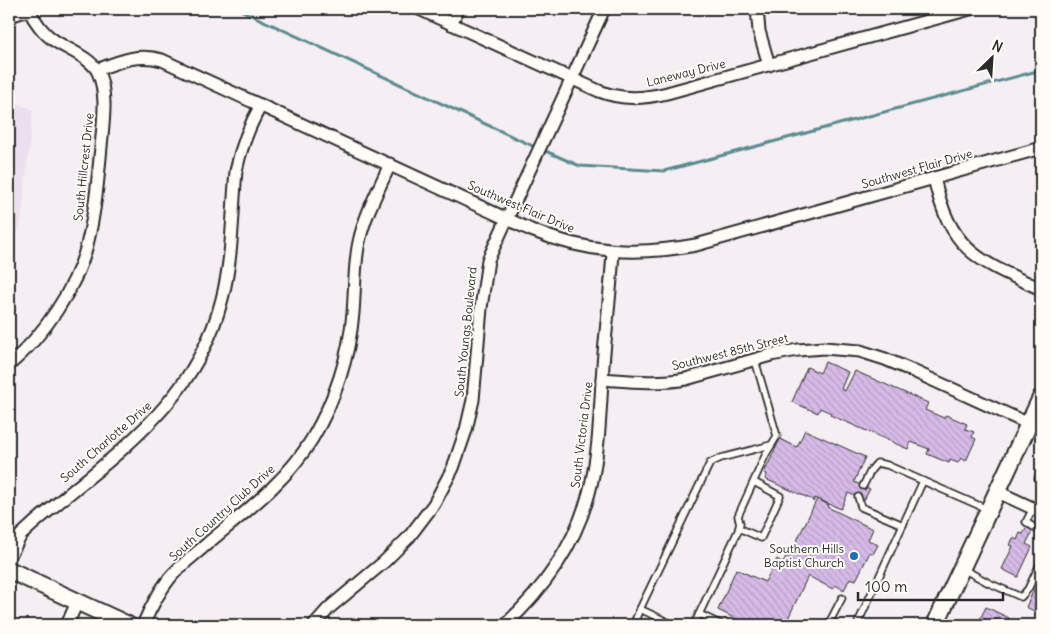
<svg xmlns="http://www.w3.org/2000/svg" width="1050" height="634" font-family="Delius,sans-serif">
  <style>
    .built { fill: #ecdff0 }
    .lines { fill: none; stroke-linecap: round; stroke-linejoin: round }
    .stream { stroke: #5a8b8f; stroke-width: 3 }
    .building { fill: url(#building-back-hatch); stroke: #2b2b2b }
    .service-casing { stroke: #2b2b2b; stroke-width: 9 }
    .minor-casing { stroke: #2b2b2b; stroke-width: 15 }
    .secondary-casing { stroke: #2b2b2b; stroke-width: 20 }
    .service { stroke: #fdfcf7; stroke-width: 5.5 }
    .minor { stroke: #fdfcf7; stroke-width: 11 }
    .secondary { stroke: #fdfcf7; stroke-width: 16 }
    .poi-dot { fill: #1f6fb2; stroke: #fdfcf7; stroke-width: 2 }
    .labels { text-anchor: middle; stroke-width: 4; stroke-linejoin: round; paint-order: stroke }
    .street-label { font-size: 12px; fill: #2b2b2b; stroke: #fdfcf7 }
    .poi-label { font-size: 12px; fill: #2b2b2b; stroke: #fdfcf7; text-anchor: end }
  </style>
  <defs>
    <pattern id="building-back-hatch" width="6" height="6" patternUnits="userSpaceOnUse" patternTransform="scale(1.25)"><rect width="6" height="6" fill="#d6bae7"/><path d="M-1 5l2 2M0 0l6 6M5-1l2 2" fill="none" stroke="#b8a0c6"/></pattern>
  </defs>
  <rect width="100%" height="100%" fill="#f5eff4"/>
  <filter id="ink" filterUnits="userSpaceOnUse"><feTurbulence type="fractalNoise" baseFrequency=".02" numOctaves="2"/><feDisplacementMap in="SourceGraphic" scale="10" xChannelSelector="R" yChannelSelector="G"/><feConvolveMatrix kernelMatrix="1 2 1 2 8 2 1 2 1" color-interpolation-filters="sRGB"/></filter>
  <g filter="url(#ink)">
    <polygon class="built" points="9,99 33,110 21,224 9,249"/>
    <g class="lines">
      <g class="stream">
        <polyline points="238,9 537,148"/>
        <polyline points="543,150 580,166 664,171 1041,70"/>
      </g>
    </g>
    <g class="building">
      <polygon points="825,362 848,372 841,389 845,391 855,371 928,403 925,410 944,418 946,415 967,424 965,429 974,432 972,437 976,439 966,461 961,458 958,463 950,460 949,463 927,454 929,449 911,442 908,449 830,415 831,413 820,408 818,413 792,402 807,367 820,373"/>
      <polygon points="805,430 865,457 854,482 870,489 864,500 848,493 841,509 815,498 813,502 813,500 765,479 767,474 764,473 780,439 797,447"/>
      <polygon points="817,499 829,505 827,507 873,529 868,540 878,545 873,554 870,552 856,580 850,578 844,590 835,585 833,589 808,576 785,625 748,625 718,610 736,569 765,582 777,559 783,563 786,556 789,557"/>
      <polygon points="1028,525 1034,528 1026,544 1032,547 1018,577 1002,569 1013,546 1010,545 1013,538 1017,540 1020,533 1023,534"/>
      <polygon points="1041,574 1041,602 1036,612 1026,607"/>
      <polygon points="986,607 1009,618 1006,625 977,625"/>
    </g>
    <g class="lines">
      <defs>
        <g id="service">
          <polyline points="1041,471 1038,478 1041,481"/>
          <polyline points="863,486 871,470 877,463 887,465 923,481"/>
          <polyline points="858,497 861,507 903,525"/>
          <polyline points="1033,508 1026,522 1041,532"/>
          <polyline points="739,528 761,538 780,496 754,482"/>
          <polyline points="963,569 989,583 1021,597 1028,589 1041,562"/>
          <polyline points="640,609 710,463 721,458 771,445"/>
          <polyline points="699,614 722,625"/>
          <polyline points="633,625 640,609 674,625"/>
          <polyline points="694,625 738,531 740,523 738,516 766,454 777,436 755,360"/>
          <polyline points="828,625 842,598"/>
          <polyline points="857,625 923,481 987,509"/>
        </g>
        <g id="minor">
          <path d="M419,9L599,91C622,100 643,99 667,93L970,9"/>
          <polyline points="757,9 759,31 769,65"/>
          <polyline points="9,16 29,10"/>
          <polyline points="451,24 458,9"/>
          <path d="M97,70C120,61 138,53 162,60L531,230C587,253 636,256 696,245L1041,148"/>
          <path d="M934,178C951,252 977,260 1041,289"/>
          <path d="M9,365C43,336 76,289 87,245C95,213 98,180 101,147C103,123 108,95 98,72C91,58 67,49 55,41C44,34 34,21 29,9"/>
          <path d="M602,379C630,381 658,384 686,379L771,355L798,350L824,348L860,351L885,359L913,371L1029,424"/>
          <polyline points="998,492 1041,512"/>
          <path d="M9,557L21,535L33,524C111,456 195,406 222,299C233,257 232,213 236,171C241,147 249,126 261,105"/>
          <polyline points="67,625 77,602"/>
          <path d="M143,625C150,609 158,593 169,579C180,565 195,555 208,543C245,512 287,481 312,439C335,400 349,358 353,313C355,289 354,265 359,242C365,214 379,189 390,164"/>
          <polyline points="314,625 329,608 384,562 409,537 434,504 453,468 466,430 473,400 481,308 488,260 604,9"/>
          <path d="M505,625C544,589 575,545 589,493C600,452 600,407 603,365C606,327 611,289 613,251"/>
        </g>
        <g id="secondary">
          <polyline points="9,570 128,625"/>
          <polyline points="935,625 1041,398"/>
        </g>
      </defs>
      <use href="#service" class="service-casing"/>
      <use href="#minor" class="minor-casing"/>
      <use href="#secondary" class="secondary-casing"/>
      <use href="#service" class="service"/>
      <use href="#minor" class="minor"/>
      <use href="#secondary" class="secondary"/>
    </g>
  </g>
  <circle class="poi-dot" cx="854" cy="556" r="5"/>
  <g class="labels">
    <g class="street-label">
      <text transform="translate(686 73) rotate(-14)" y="4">Laneway Drive</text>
      <text transform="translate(84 167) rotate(-84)" y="4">South Hillcrest Drive</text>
      <text transform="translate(917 169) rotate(-16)" y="4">Southwest Flair Drive</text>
      <text transform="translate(521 207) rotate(23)" y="4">Southwest Flair Drive</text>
      <text transform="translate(466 332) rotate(-84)" y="4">South Youngs Boulevard</text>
      <text transform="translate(730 352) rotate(-14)" y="4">Southwest 85th Street</text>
      <text transform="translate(582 435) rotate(-83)" y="4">South Victoria Drive</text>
      <text transform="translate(106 442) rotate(-41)" y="4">South Charlotte Drive</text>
      <text transform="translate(222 513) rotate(-42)" y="4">South Country Club Drive</text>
    </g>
    <g class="poi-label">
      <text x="844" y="553">Southern Hills<tspan x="844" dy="14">Baptist Church</tspan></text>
    </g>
  </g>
  <rect width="1050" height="634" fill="none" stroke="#fdfcf7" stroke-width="30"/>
  <rect x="15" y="15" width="1020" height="604" fill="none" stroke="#2b2b2b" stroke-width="2" filter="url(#ink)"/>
  <g transform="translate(992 58) rotate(25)" stroke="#fdfcf7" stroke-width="4" paint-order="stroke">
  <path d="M0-4L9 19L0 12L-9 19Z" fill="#2b2b2b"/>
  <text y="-8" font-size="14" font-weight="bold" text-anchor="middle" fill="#2b2b2b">N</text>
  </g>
  <path d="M858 592v8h145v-8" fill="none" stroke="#2b2b2b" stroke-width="2.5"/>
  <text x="865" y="592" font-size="15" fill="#2b2b2b" stroke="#fdfcf7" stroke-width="4" paint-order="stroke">100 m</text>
</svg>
